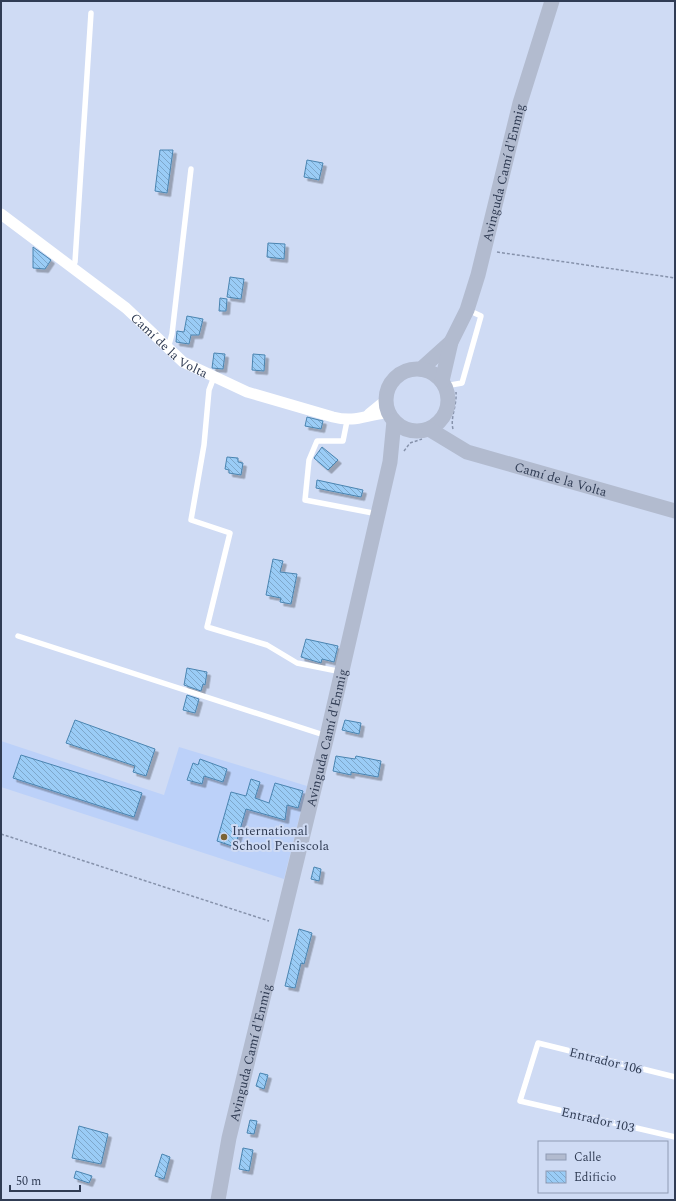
<svg xmlns="http://www.w3.org/2000/svg" width="676" height="1201" font-family="Spectral,serif">
  <style>
    .built { fill: #bcd1f9 }
    .building { fill: url(#building-back-hatch); stroke: #4a84b0; filter: url(#shadow) }
    .lines { fill: none; stroke-linecap: round; stroke-linejoin: round }
    .path { stroke: #8692ab; stroke-width: 1.5; stroke-dasharray: 3 2; stroke-linecap: butt }
    .lane { stroke: #fff; stroke-width: 5.5 }
    .street { stroke: #fff; stroke-width: 11 }
    .secondary { stroke: #b2bbcf; stroke-width: 15 }
    .poi-dot { fill: #7b6434; stroke: #cfdbf4; stroke-width: 1.5 }
    .labels { text-anchor: middle; stroke-width: 4; stroke-linejoin: round; paint-order: stroke }
    .street-label { font-size: 13px; fill: #303c54; stroke: #cfdbf4 }
    .poi-label { font-size: 13px; fill: #303c54; stroke: #cfdbf4; text-anchor: start }
  </style>
  <defs>
    <pattern id="building-back-hatch" width="6" height="6" patternUnits="userSpaceOnUse"><rect width="6" height="6" fill="#9accf6"/><path d="M-1 5l2 2M0 0l6 6M5-1l2 2" fill="none" stroke="#7ea7ca"/></pattern>
    <filter id="shadow"><feDropShadow dx="3.5" dy="3.5" stdDeviation="0" flood-color="#0004"/></filter>
  </defs>
  <rect width="100%" height="100%" fill="#cfdbf4"/>
  <polygon class="built" points="1,741 164,795 179,747 307,786 284,879 1,787"/>
  <g class="building">
    <polygon points="160,150 173,150 167,193 155,191"/>
    <polygon points="307,160 323,163 319,180 304,177"/>
    <polygon points="268,243 285,244 284,259 267,257"/>
    <polygon points="33,247 51,260 45,269 33,268"/>
    <polygon points="230,277 244,279 241,299 227,297"/>
    <polygon points="220,298 227,299 226,311 219,311"/>
    <polygon points="187,316 203,319 199,335 191,335 189,344 176,342 177,331 184,332"/>
    <polygon points="214,353 225,354 223,369 212,368"/>
    <polygon points="253,354 265,355 264,371 252,370"/>
    <polygon points="307,417 323,421 321,429 305,426"/>
    <polygon points="322,447 338,460 328,470 314,458"/>
    <polygon points="227,457 238,458 238,462 243,463 241,475 229,473 229,470 225,469"/>
    <polygon points="317,480 363,490 361,497 316,488"/>
    <polygon points="273,559 283,561 280,572 297,574 291,604 280,602 281,598 266,595"/>
    <polygon points="306,639 338,646 334,662 322,659 321,663 301,657"/>
    <polygon points="187,668 207,672 205,685 203,684 201,691 184,685"/>
    <polygon points="187,695 199,699 195,713 183,710"/>
    <polygon points="75,720 155,749 146,776 133,772 135,766 66,743"/>
    <polygon points="345,720 361,723 359,734 342,730"/>
    <polygon points="21,755 142,793 134,817 13,778"/>
    <polygon points="336,756 355,759 356,756 381,761 378,777 351,772 351,775 333,771"/>
    <polygon points="200,759 227,769 223,782 204,776 202,784 187,780 193,763 198,765"/>
    <polygon points="251,779 260,782 255,798 269,803 275,783 303,791 298,808 287,805 285,820 246,809 235,847 217,841 231,792 246,796"/>
    <polygon points="314,867 321,869 319,881 311,879"/>
    <polygon points="299,929 312,933 304,964 301,963 295,988 285,986"/>
    <polygon points="260,1073 268,1075 264,1089 256,1086"/>
    <polygon points="250,1120 257,1121 254,1134 247,1133"/>
    <polygon points="79,1126 108,1134 101,1164 72,1158"/>
    <polygon points="243,1148 253,1150 249,1171 239,1169"/>
    <polygon points="162,1154 170,1157 164,1179 155,1176"/>
    <polygon points="76,1171 92,1176 89,1183 74,1178"/>
  </g>
  <g class="lines">
    <g class="path">
      <polyline points="497,252 675,278"/>
      <path d="M453,429C450,418 457,406 456,392"/>
      <polyline points="404,451 410,443 422,439"/>
      <polyline points="1,834 269,921"/>
    </g>
    <g class="lane">
      <polyline points="72,266 75,262 91,13"/>
      <polyline points="168,348 172,334 191,169"/>
      <polyline points="214,377 209,390 204,445 191,520 230,533 207,627 267,645 297,663 342,672"/>
      <polyline points="445,386 462,383 481,316 468,310"/>
      <polyline points="347,421 343,441 317,441 309,460 305,500 378,514"/>
      <polyline points="18,636 327,736"/>
      <polyline points="675,1077 538,1043 520,1101 675,1137"/>
    </g>
    <g class="street">
      <path id="s1" d="M1,214L126,308L183,362L247,392L333,417C357,423 366,414 388,413"/>
      <polyline points="369,414 385,401"/>
    </g>
    <g class="secondary">
      <polyline points="421,369 451,342"/>
      <circle cx="417" cy="400" r="31"/>
      <path id="s2" d="M442,381L451,342L467,310L478,275L520,103L552,1"/>
      <path id="s3" d="M429,429L467,452L675,511"/>
      <path id="s4" d="M218,1200L229,1138L327,736L390,462L394,421"/>
    </g>
  </g>
  <circle class="poi-dot" cx="224" cy="837" r="4"/>
  <g class="labels">
    <g class="street-label">
      <text dy="5" stroke="none"><textPath href="#s2" startOffset="218">Avinguda Camí d'Enmig</textPath></text>
      <text dy="5" stroke="none"><textPath href="#s1" startOffset="214">Camí de la Volta</textPath></text>
      <text dy="5" stroke="none"><textPath href="#s3" startOffset="142">Camí de la Volta</textPath></text>
      <text dy="5" stroke="none"><textPath href="#s4" startOffset="475">Avinguda Camí d'Enmig</textPath></text>
      <text dy="5" stroke="none"><textPath href="#s4" startOffset="151">Avinguda Camí d'Enmig</textPath></text>
      <text transform="translate(606 1060) rotate(14)" y="5">Entrador 106</text>
      <text transform="translate(598 1119) rotate(13)" y="5">Entrador 103</text>
    </g>
    <g class="poi-label">
      <text x="232" y="835">International<tspan x="232" dy="15">School Peniscola</tspan></text>
    </g>
  </g>
  <rect width="676" height="1201" fill="none" stroke="#303c54" stroke-width="4"/>
  <rect x="538" y="1141" width="130" height="52" fill="#cfdbf4" stroke="#8f9bb4"/>
  <rect x="546" y="1154" width="20" height="6" fill="#b2bbcf" stroke="#8f9bb4"/>
  <text x="574" y="1161" font-size="12" fill="#303c54">Calle</text>
  <rect x="546" y="1171" width="20" height="12" fill="url(#building-back-hatch)" stroke="#8f9bb4"/>
  <text x="574" y="1181" font-size="12" fill="#303c54">Edificio</text>
  <path d="M10 1185v6h70v-6" fill="none" stroke="#303c54" stroke-width="2"/>
  <text x="16" y="1185" font-size="12" fill="#303c54" stroke="#cfdbf4" stroke-width="3" paint-order="stroke">50 m</text>
</svg>
